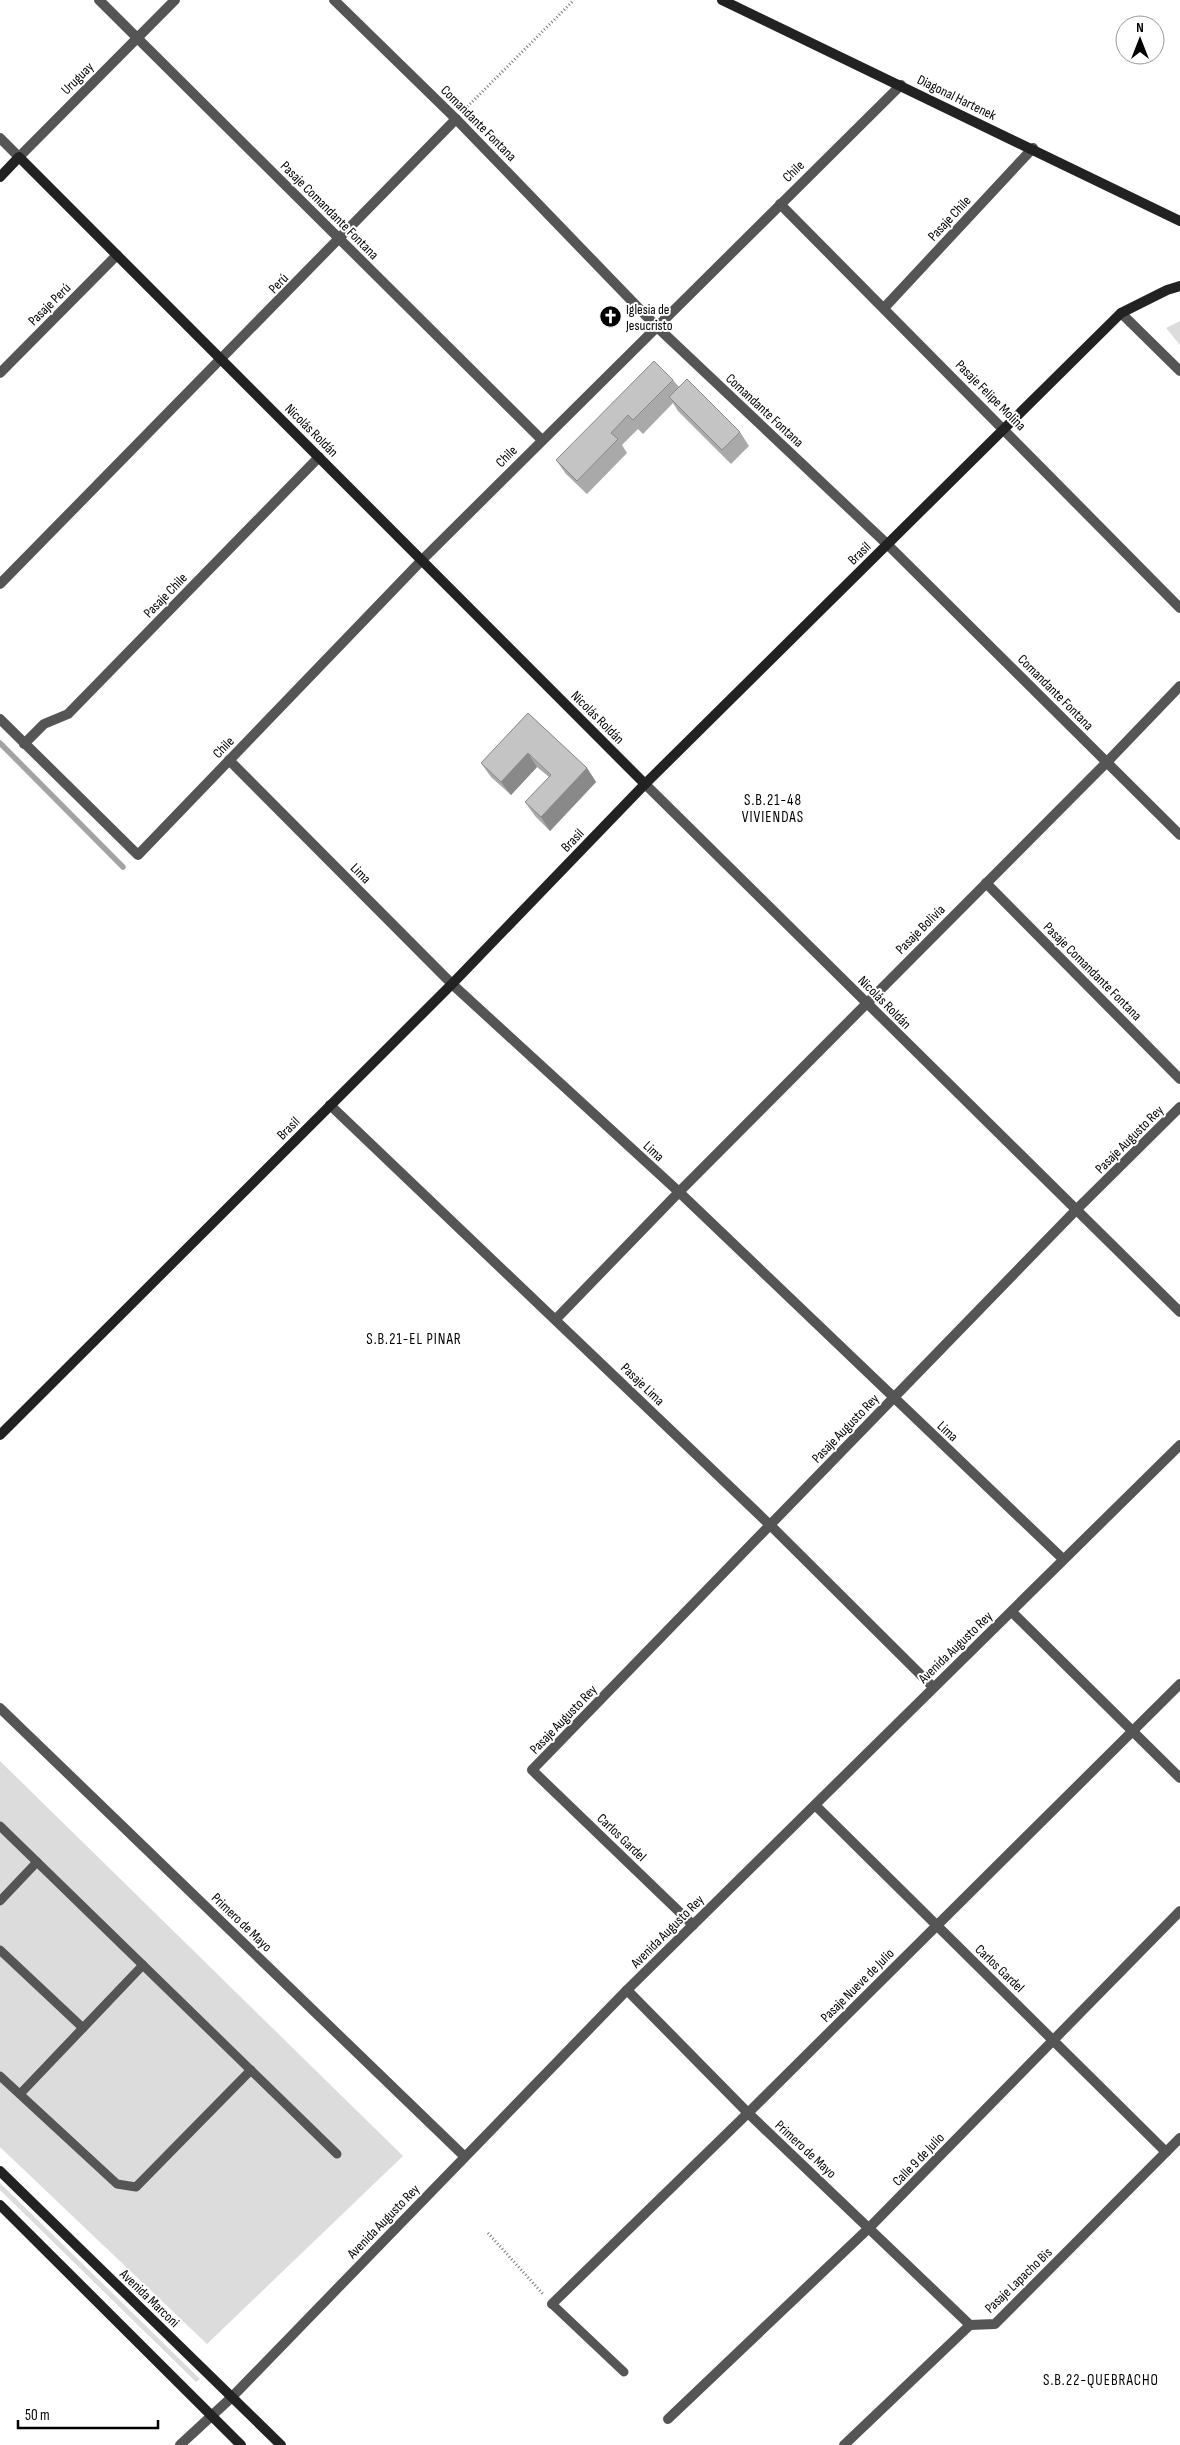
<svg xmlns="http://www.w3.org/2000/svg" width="1180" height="2445" font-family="'Sofia Sans Condensed',sans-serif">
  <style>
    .green { fill: #dcdcdc }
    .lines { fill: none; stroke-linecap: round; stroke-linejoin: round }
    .stream { stroke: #a3a3a3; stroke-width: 5.5 }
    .path { stroke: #777; stroke-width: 3; stroke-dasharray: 1 2.5; stroke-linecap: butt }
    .lane { stroke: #555; stroke-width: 9 }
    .street { stroke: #555; stroke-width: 10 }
    .secondary { stroke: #222; stroke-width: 10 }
    .wall { fill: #a9a9a9 }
    .shaded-wall { fill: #898989 }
    .building { fill: #c4c4c4; stroke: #898989 }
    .labels { text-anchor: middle; stroke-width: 4; stroke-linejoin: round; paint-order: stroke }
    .street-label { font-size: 14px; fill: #000; stroke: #fff }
    .poi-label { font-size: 14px; fill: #000; stroke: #fff; text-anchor: start }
    .neighbourhood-label { font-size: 15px; letter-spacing: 1px; fill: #000; stroke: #fff }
  </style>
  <rect width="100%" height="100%" fill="#fff"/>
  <g class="green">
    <polygon points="1180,321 1180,345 1166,328"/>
    <polygon points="0,1761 403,2156 207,2344 0,2147"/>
    <polygon points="0,2183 200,2379 196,2382 0,2190"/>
  </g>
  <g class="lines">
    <polyline class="stream" points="0,743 123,867"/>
    <g class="path">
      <polyline points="465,109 574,0"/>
      <polyline points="488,2233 543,2294"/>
    </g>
    <g class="lane">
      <polyline points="0,1826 337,2154"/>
      <polyline points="0,1901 37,1862"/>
      <polyline points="0,1950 83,2028"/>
      <polyline points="0,2076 117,2184 136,2187 251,2070"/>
      <polyline points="20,2094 143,1965"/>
      <polyline points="552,2304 624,2372"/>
    </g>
    <g class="street">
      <polyline points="99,0 542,440"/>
      <polyline points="334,0 456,119 656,326 888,545 1180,835"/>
      <polyline points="0,138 19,157 175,0"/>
      <polyline points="780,204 1180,608"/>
      <polyline points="885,307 1033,148"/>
      <polyline points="1121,313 1180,371"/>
      <polyline points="0,373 117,255"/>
      <polyline points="0,584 456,119"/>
      <polyline points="0,719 138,855 422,560 901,85"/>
      <polyline points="24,744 44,724 68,714 319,457"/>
      <polyline points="229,760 452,984 679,1192 1063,1559"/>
      <polyline points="645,784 1180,1312"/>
      <polyline points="986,883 1180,1079"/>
      <polyline points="330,1105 770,1525 933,1687"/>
      <polyline points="556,1319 679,1192 1107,762 1180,686"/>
      <polyline points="1012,1612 1180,1778"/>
      <polyline points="0,1708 464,2156"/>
      <polyline points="815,1805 1166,2152"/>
      <polyline points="693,1925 532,1770 1076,1210 1180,1107"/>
      <polyline points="627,1990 748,2113 970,2325"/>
      <polyline points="552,2304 748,2113 1180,1684"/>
      <polyline points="668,2419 870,2227 1180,1911"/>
      <polyline points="180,2445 232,2397 627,1990 1180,1445"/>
      <polyline points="844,2445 970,2325 995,2324 1180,2138"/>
    </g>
    <g class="secondary">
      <polyline points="722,0 1180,221"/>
      <polyline points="0,177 19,157 645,784"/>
      <polyline points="0,1435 452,984 645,784 1121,313 1167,290 1180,286"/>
      <polyline points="0,2171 281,2445"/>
      <polyline points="0,2205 241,2445"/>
    </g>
  </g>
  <g class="wall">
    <polygon points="673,380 679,387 740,432 749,446 731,464 678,411 673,403 643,434 638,429 622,445 627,453 587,494 566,474 556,460"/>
    <polygon points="528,713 587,768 596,782 550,831 535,816 525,802 549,777 537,767 511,795 491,777 481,763"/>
  </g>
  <g class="shaded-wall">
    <polygon points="528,753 537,767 511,795 501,782"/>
    <polygon points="587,768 596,782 550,831 541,817"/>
  </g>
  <g class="building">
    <polygon points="654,361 673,380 633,420 628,415 611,433 618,439 577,481 556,460"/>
    <polygon points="687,379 740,432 722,450 669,397"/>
    <polygon points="528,713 587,768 541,817 525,802 551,775 528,753 501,782 481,763"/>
  </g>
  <defs>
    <symbol id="church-disc" viewBox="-11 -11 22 22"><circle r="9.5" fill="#000" stroke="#fff"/><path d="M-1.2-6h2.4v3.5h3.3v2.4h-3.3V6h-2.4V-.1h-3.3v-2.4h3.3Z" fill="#fff"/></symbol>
  </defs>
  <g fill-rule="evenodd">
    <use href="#church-disc" x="598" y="304" width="25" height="25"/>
  </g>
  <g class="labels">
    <g class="street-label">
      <text transform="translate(77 78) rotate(-45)" y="5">Uruguay</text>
      <text transform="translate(957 97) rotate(26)" y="5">Diagonal Hartenek</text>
      <text transform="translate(479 123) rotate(45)" y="5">Comandante Fontana</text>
      <text transform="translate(793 171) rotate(-44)" y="5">Chile</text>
      <text transform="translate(330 210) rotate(45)" y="5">Pasaje Comandante Fontana</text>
      <text transform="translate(949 218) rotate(-47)" y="5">Pasaje Chile</text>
      <text transform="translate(278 283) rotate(-46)" y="5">Perú</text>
      <text transform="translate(49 304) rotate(-45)" y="5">Pasaje Perú</text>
      <text transform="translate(991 395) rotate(45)" y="5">Pasaje Felipe Molina</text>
      <text transform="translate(765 410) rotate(43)" y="5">Comandante Fontana</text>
      <text transform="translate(312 430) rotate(45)" y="5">Nicolás Roldán</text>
      <text transform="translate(506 456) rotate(-45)" y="5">Chile</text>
      <text transform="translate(859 553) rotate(-44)" y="5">Brasil</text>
      <text transform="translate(165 595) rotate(-46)" y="5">Pasaje Chile</text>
      <text transform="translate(1056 692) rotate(45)" y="5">Comandante Fontana</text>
      <text transform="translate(598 717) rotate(45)" y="5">Nicolás Roldán</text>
      <text transform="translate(223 747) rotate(-46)" y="5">Chile</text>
      <text transform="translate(572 840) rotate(-46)" y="5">Brasil</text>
      <text transform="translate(361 873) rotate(45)" y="5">Lima</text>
      <text transform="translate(920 929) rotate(-45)" y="5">Pasaje Bolivia</text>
      <text transform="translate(1093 971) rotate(45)" y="5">Pasaje Comandante Fontana</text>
      <text transform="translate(885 1002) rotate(45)" y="5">Nicolás Roldán</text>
      <text transform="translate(288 1128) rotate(-45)" y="5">Brasil</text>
      <text transform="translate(1129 1139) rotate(-45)" y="5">Pasaje Augusto Rey</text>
      <text transform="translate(654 1151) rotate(43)" y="5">Lima</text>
      <text transform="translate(643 1384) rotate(44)" y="5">Pasaje Lima</text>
      <text transform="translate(845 1428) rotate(-46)" y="5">Pasaje Augusto Rey</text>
      <text transform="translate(948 1431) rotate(43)" y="5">Lima</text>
      <text transform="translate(955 1647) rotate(-44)" y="5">Avenida Augusto Rey</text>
      <text transform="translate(563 1719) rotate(-46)" y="5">Pasaje Augusto Rey</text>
      <text transform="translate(622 1837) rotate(44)" y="5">Carlos Gardel</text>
      <text transform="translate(242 1922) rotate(44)" y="5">Primero de Mayo</text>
      <text transform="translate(667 1931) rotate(-45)" y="5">Avenida Augusto Rey</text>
      <text transform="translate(1000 1968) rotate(44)" y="5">Carlos Gardel</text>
      <text transform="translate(857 1985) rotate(-45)" y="5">Pasaje Nueve de Julio</text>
      <text transform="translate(806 2149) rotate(43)" y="5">Primero de Mayo</text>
      <text transform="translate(918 2159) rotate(-46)" y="5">Calle 9 de Julio</text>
      <text transform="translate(383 2221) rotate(-46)" y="5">Avenida Augusto Rey</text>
      <text transform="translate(1018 2280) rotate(-44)" y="5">Pasaje Lapacho Bis</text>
      <text transform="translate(150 2298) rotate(44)" y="5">Avenida Marconi</text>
    </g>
    <g class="poi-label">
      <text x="626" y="314">Iglesia de<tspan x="626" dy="16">Jesucristo</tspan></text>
    </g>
    <g class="neighbourhood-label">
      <text x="773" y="805">S.B.21-48<tspan x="773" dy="17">VIVIENDAS</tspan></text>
      <text x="414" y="1344">S.B.21-EL PINAR</text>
      <text x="1101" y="2385">S.B.22-QUEBRACHO</text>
    </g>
  </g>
  <g transform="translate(1140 40)"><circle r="24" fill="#ffffff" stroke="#999999"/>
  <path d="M0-4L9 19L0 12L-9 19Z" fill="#000000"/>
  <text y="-8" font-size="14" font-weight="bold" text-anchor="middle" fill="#000000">N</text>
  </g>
  <path d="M18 2420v8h140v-8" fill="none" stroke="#000000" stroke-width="2.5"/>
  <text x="25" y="2420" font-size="15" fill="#000000" stroke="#ffffff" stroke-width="4" paint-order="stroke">50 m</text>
</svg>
